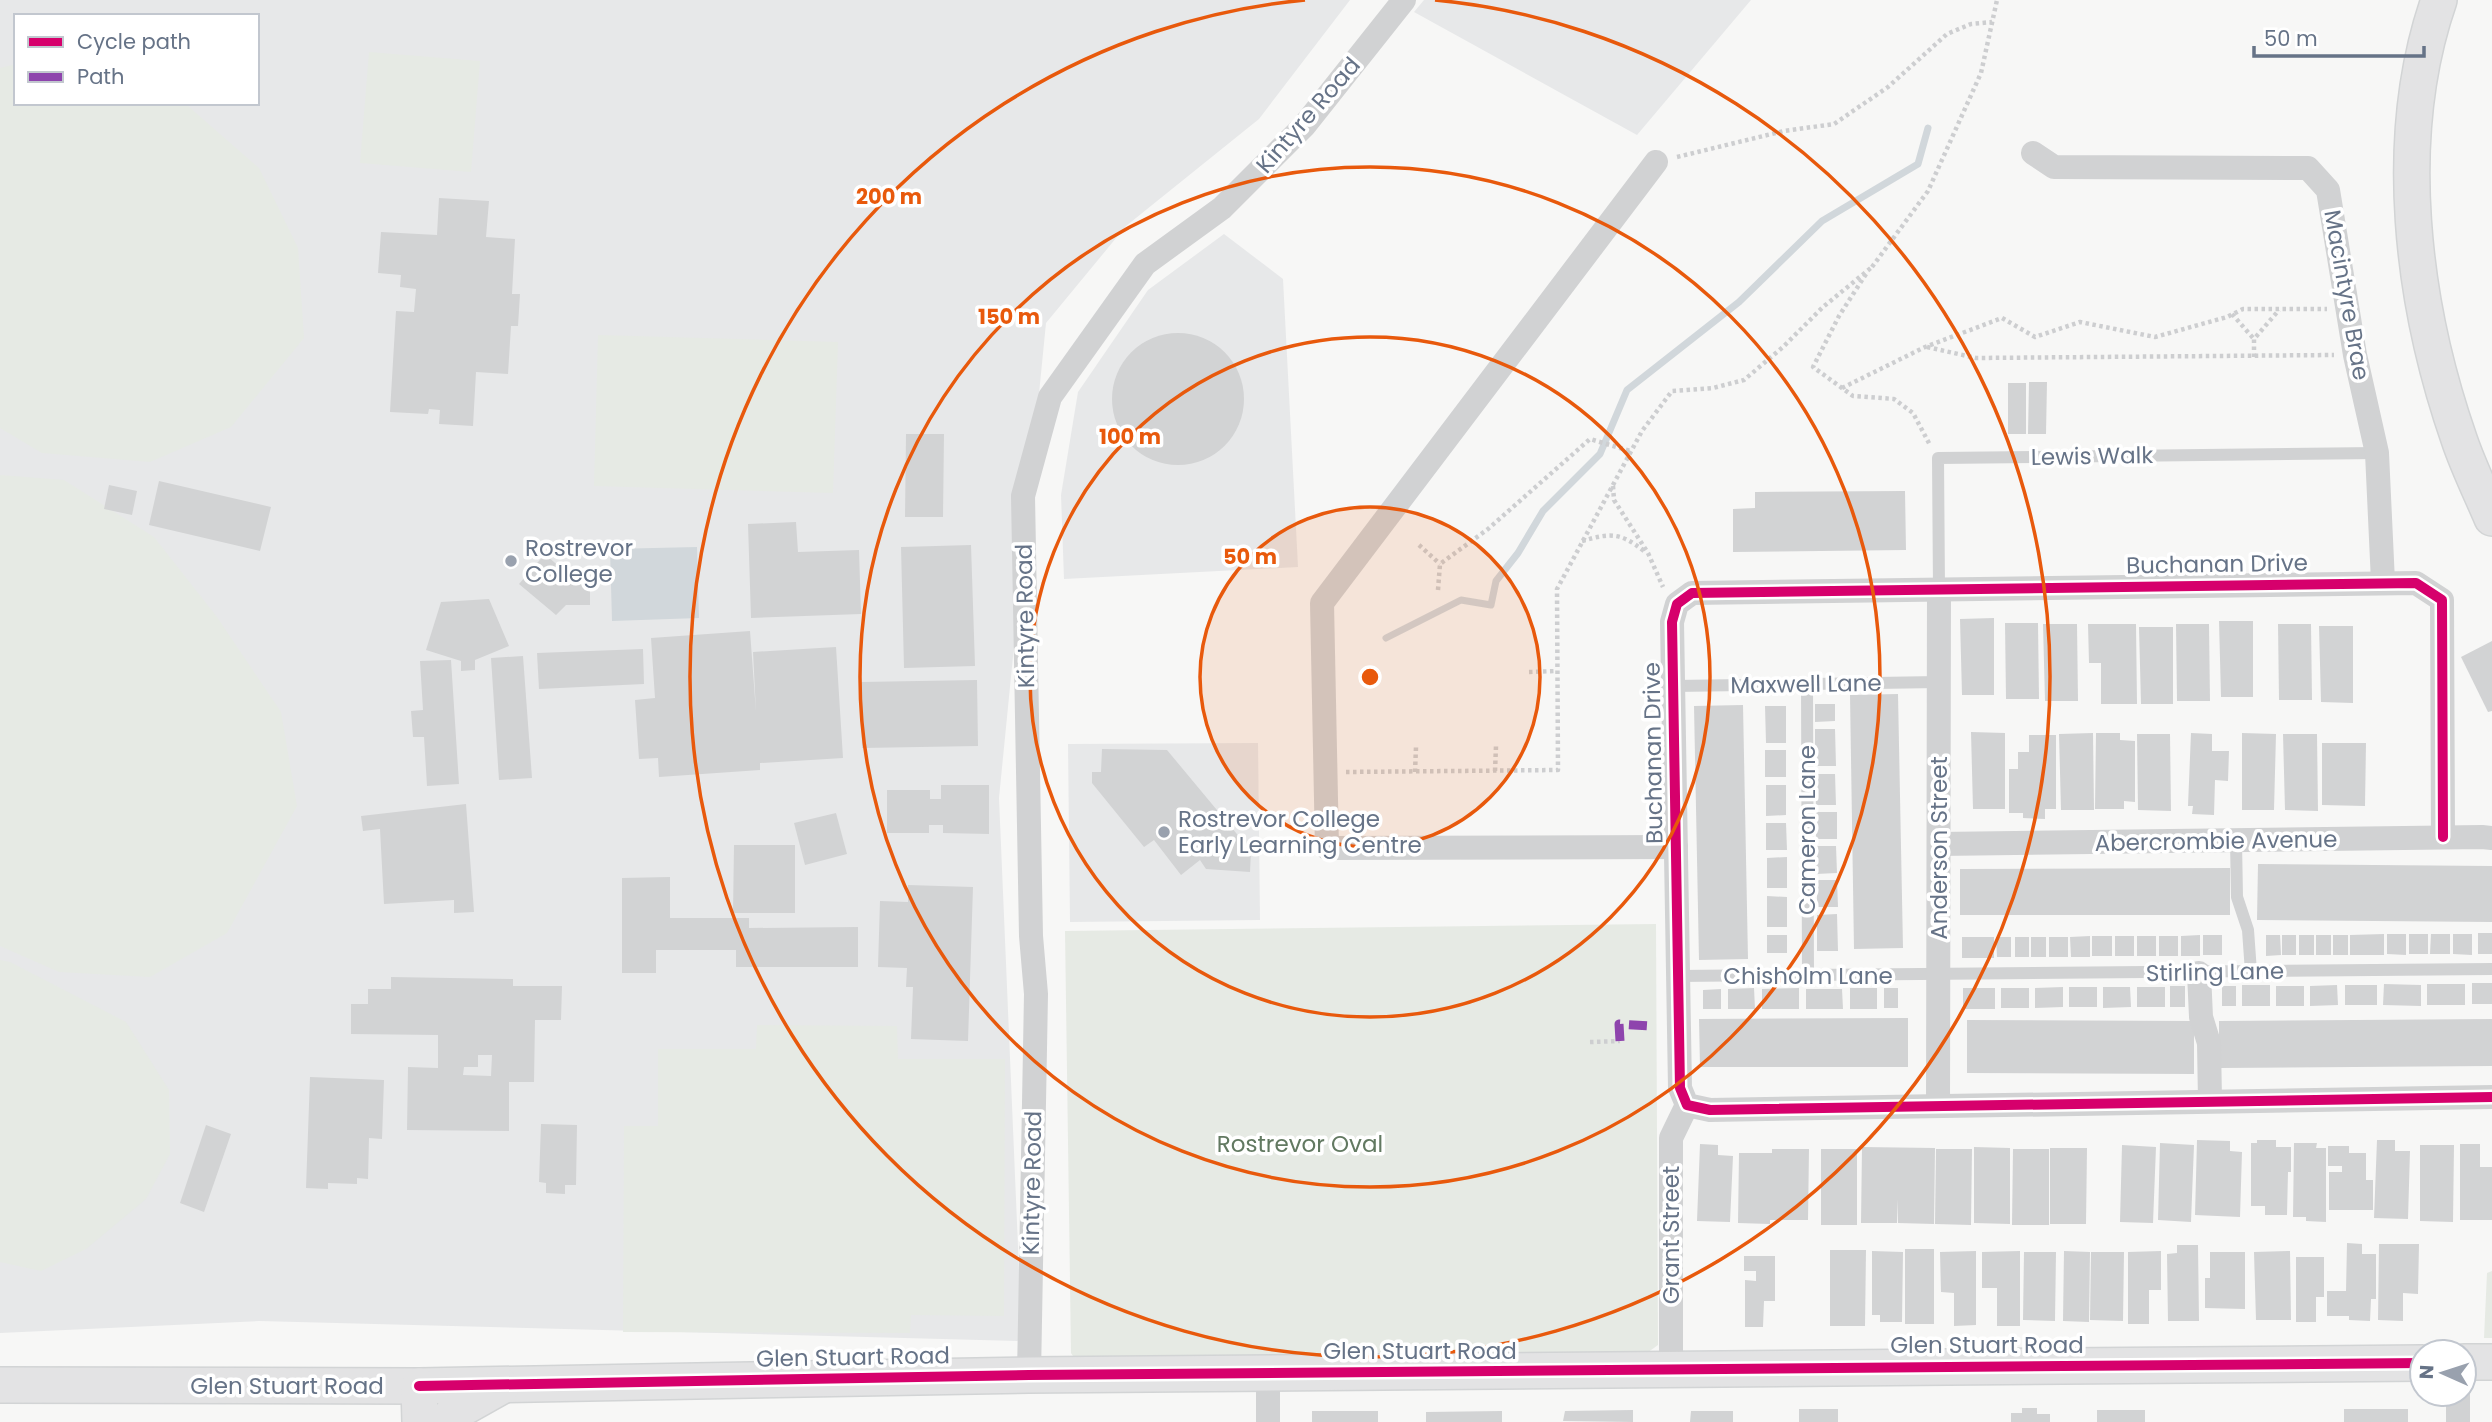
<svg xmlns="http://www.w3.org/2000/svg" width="2492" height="1422" font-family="Poppins,sans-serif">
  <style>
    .built { fill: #e7e8e9; fill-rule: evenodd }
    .green { fill: #e6eae4 }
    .water { fill: #d1d7db }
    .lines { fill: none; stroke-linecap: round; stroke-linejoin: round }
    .stream { stroke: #d1d7db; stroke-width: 7 }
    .building { fill: #d2d3d4; fill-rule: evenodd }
    .secondary-casing { stroke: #d2d4d5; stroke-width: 38 }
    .path { stroke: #cdced0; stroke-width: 4.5; stroke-dasharray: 3.5 3.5; stroke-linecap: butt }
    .lane { stroke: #d1d2d3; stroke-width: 12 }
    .street { stroke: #d1d2d3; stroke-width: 24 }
    .secondary { stroke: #e3e3e4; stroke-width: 35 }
    .quiet { stroke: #8e44ad; stroke-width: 9; stroke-dasharray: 18 9; stroke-linecap: butt }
    .cycleway-casing { stroke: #fff; stroke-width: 15 }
    .cycleway { stroke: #d6006c; stroke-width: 10 }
    .ring { fill: none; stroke: #e8590c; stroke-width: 3.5 }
    .poi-dot { fill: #99a1ae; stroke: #fff; stroke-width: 2.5 }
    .labels { text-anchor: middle; stroke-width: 7; stroke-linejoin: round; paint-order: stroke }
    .street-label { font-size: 23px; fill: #667387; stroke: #fff }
    .poi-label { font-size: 23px; fill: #667387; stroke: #fff; text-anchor: start }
    .park-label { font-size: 23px; fill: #627961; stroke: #fff }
    .centre { fill: #e8590c; stroke: #fff; stroke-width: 3.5 }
    .ring-label { font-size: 21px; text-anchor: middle; font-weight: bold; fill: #e8590c; stroke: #fff; stroke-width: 7; stroke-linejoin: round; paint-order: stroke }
  </style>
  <rect width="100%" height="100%" fill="#f7f7f6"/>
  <g class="built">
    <path d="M0,0H1350L1259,119L1126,226L1046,323L999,798L1022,1341L259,1321L0,1333ZM16,16H257V103H16Z"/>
    <polygon points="1424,0 1751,0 1637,135 1414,12"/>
    <polygon points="1224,234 1283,279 1298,567 1064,579 1061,495 1078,392 1148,290"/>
    <polygon points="1258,743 1260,920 1070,922 1068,744"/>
  </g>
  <g class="green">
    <polygon points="369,52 480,61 471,172 360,163"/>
    <polygon points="16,64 16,103 180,103 188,106 259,168 298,248 304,338 231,427 150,462 42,453 0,428 0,68"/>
    <polygon points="598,335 838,342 833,493 594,486"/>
    <polygon points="0,475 64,480 154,537 217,617 281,712 297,806 227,933 150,977 59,972 0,946"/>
    <polygon points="1656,924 1658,1345 1640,1358 1077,1362 1071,1353 1065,931"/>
    <polygon points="0,960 10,962 126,1022 169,1090 170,1154 146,1199 86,1249 41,1271 0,1262"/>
    <polygon points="757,1025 897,1026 898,1059 1005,1059 1004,1316 911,1315 910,1333 623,1332 624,1126 658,1126 658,1049 756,1049"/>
    <polygon points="2492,1271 2492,1338 2484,1338 2487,1273"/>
  </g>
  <polygon class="water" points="697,547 699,618 612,621 610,549"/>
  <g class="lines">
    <polyline class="stream" points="1386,638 1461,600 1491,605 1496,581 1518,553 1543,511 1600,454 1627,390 1739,302 1822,221 1918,164 1928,128"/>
  </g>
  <g class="building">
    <polygon points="439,198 489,201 486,237 515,239 512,294 520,294 518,326 511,326 508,374 476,372 473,426 439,424 440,410 429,409 428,414 390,412 396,311 414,312 416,289 400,287 401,275 378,273 381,232 437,235"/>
    <circle cx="1178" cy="399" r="66"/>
    <polygon points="2029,382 2047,382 2046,434 2028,434"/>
    <rect x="2008" y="383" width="18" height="51"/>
    <polygon points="906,434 944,434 943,517 905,517"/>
    <polygon points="159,481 271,507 260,551 149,525"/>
    <polygon points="109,485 137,491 132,515 104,509"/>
    <polygon points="1905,491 1906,550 1733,552 1733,509 1755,508 1755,492"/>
    <polygon points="796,522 798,552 859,550 861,614 751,618 748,524"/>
    <polygon points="971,545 975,666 904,668 901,547"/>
    <polygon points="545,554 573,579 590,579 590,605 566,605 556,615 519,584"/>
    <polygon points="489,599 509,646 475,660 475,670 461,671 461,661 426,650 441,602"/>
    <polygon points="1994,618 1994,695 1962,695 1960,619"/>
    <polygon points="2219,621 2253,621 2253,697 2221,697"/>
    <polygon points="2005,623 2038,623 2039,699 2006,699"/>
    <polygon points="2043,624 2077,624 2078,701 2045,701"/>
    <polygon points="2088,624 2136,624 2137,704 2101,704 2101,663 2089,663"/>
    <polygon points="2176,624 2209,624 2210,701 2177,701"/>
    <polygon points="2278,624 2311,624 2312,700 2279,700"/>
    <polygon points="2319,626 2353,626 2353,703 2321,702"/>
    <polygon points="2139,627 2173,627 2173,704 2141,704"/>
    <polygon points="750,631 756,712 753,652 836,647 843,758 760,763 760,770 659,777 658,758 639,759 635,700 655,698 651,638"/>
    <polygon points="2492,641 2492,711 2488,712 2461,657"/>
    <polygon points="643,649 644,684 539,689 537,653"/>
    <polygon points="523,656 532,778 499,780 491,658"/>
    <polygon points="451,660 459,784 427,786 424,737 413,737 411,711 423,710 420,661"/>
    <polygon points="977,680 978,746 862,748 861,682"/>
    <polygon points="1898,694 1903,948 1854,949 1850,695"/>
    <polygon points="1815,704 1835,704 1835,721 1815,722"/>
    <polygon points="1743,705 1748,959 1699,960 1694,706"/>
    <polygon points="1765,706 1786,706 1786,743 1766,743"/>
    <polygon points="1815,729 1835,729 1836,766 1815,766"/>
    <polygon points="1971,732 2005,733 2005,809 1973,809"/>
    <polygon points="2093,733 2094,810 2061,810 2059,734"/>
    <polygon points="2096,733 2120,733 2120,740 2135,741 2135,802 2124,801 2124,809 2095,809"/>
    <polygon points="2191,733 2212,734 2212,751 2229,751 2228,781 2215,780 2214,815 2192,814 2193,806 2188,806"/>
    <polygon points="2242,733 2276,734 2274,810 2242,810"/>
    <polygon points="2137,734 2170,734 2171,811 2138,810"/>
    <polygon points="2283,734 2317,734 2318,811 2285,810"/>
    <polygon points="2029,735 2056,735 2056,809 2045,809 2045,819 2023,818 2023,813 2009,813 2009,769 2018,769 2018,752 2029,752"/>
    <polygon points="2322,743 2366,743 2365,806 2322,805"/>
    <polygon points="1102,749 1167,750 1251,851 1250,872 1206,869 1200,860 1181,875 1154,840 1144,847 1092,783 1092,772 1101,772"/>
    <rect x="1765" y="750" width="21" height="27"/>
    <polygon points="1815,774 1835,774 1836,805 1816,805"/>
    <polygon points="941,785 989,785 989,834 943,833 943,825 929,825 929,833 887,833 887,790 930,790 930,799 941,799"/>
    <polygon points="1766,785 1786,785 1786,815 1766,816"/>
    <polygon points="466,804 474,912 454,913 454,900 384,904 380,829 363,831 361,816"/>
    <rect x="1816" y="812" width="21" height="27"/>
    <polygon points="836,813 847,854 805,865 794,823"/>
    <polygon points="1766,823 1786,823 1787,850 1766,850"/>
    <polygon points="734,845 795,845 795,913 733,913"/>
    <polygon points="1816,846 1836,846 1837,873 1816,874"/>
    <polygon points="1787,857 1787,888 1767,888 1767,858"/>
    <polygon points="2258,864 2492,866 2492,922 2257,920"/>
    <polygon points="2230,868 2230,915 1960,915 1960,869"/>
    <polygon points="670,877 670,918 749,918 749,928 858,927 858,967 736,967 736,950 656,950 656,973 622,973 622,878"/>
    <polygon points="1817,880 1837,880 1838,907 1817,907"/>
    <polygon points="908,885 973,887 968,1041 911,1039 913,987 906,987 907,968 878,967 880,901 908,902"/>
    <polygon points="1767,896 1787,897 1787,927 1767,927"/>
    <polygon points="1837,914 1838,951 1817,951 1817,915"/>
    <rect x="2478" y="933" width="14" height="21"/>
    <polygon points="2384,934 2384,955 2350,955 2350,935"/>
    <polygon points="2387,934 2406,934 2406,955 2387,954"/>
    <rect x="2409" y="934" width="19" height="20"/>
    <polygon points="2431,934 2450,934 2450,954 2430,954"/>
    <polygon points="2453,934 2472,934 2472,955 2453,954"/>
    <rect x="1767" y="935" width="20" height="18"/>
    <polygon points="2200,935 2200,956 2181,956 2181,936"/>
    <rect x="2203" y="935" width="19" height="20"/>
    <polygon points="2266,935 2280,935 2281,955 2266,956"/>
    <rect x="2282" y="935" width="14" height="20"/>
    <rect x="2299" y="935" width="15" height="20"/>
    <rect x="2316" y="935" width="15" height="20"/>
    <rect x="2333" y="935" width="15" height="20"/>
    <polygon points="2090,936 2090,957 2071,957 2070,937"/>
    <rect x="2092" y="936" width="20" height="20"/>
    <rect x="2115" y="936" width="19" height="20"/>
    <rect x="2137" y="936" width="19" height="20"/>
    <rect x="2159" y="936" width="19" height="20"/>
    <rect x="1962" y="937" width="32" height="21"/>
    <polygon points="1996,937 2011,937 2011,957 1997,957"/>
    <rect x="2015" y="937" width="14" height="20"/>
    <rect x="2031" y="937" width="15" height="20"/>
    <rect x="2049" y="937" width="19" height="20"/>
    <path d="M391,977L513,979V986H562L561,1020H535L534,1082H509V1131L407,1130L408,1067L438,1068V1035L351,1034V1004H368V989H391ZM478,1055H492L491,1076L463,1075L464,1067H478Z"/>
    <rect x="2472" y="983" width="20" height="21"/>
    <polygon points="2384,984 2421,985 2421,1006 2383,1005"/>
    <rect x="2427" y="984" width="38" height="21"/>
    <rect x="2242" y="985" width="28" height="21"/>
    <polygon points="2337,985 2338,1005 2310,1006 2310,986"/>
    <rect x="2345" y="985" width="32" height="20"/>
    <rect x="2170" y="986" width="15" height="21"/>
    <rect x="2222" y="986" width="14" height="20"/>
    <rect x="2276" y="986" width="28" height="20"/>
    <polygon points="2063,987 2063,1007 2035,1008 2035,988"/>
    <rect x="2069" y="987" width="28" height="20"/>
    <polygon points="2103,987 2130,987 2131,1007 2103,1008"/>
    <rect x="2137" y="987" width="28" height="20"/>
    <polygon points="1754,988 1755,1009 1728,1009 1728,989"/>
    <polygon points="1799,988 1799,1009 1762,1009 1762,989"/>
    <rect x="1850" y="988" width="27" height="21"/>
    <rect x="1884" y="988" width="14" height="20"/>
    <rect x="1963" y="988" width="32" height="21"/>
    <rect x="2001" y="988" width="28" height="20"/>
    <polygon points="1721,989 1721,1009 1703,1009 1703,990"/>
    <polygon points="1806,989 1842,989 1843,1009 1806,1009"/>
    <polygon points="1908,1018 1908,1067 1700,1067 1699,1019"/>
    <polygon points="2492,1019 2492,1066 2219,1068 2219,1021"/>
    <polygon points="1967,1020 2194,1021 2194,1074 1967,1073"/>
    <polygon points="310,1077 384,1080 382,1139 369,1138 368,1179 357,1178 357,1184 328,1183 328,1189 306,1188"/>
    <polygon points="541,1124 577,1125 576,1185 565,1185 565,1194 546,1193 546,1183 539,1182"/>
    <polygon points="206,1125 231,1134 204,1212 180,1203"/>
    <polygon points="2197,1140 2230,1141 2230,1151 2242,1152 2240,1217 2195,1215"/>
    <polygon points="2257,1140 2276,1140 2276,1147 2291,1147 2291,1172 2288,1172 2287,1215 2265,1215 2265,1206 2251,1206 2251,1143 2257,1143"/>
    <polygon points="2377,1140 2395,1140 2395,1151 2410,1151 2408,1219 2374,1218"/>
    <polygon points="2160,1143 2194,1145 2191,1222 2158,1220"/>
    <polygon points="2294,1143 2317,1143 2316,1148 2326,1148 2326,1222 2306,1221 2306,1217 2293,1217"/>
    <polygon points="1700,1144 1718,1145 1718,1155 1733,1156 1730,1222 1697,1221"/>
    <polygon points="2460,1144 2480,1144 2480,1167 2492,1167 2492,1220 2460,1220"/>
    <polygon points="2122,1145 2156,1147 2153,1223 2120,1222"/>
    <polygon points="2420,1145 2454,1145 2453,1222 2420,1221"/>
    <polygon points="2328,1146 2349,1146 2349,1153 2366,1153 2366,1180 2373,1180 2373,1210 2329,1210 2329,1172 2342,1172 2342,1166 2328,1166"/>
    <polygon points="1862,1147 1935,1148 1934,1224 1898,1223 1898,1199 1897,1223 1861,1223"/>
    <polygon points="1974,1147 2010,1148 2010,1224 1974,1223"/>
    <polygon points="2050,1148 2087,1148 2086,1224 2050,1224"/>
    <polygon points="1772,1149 1809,1149 1808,1220 1770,1220 1770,1224 1738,1223 1739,1153 1772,1153"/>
    <rect x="1821" y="1149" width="36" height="76"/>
    <polygon points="1936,1149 1972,1149 1971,1225 1935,1224"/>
    <polygon points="2013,1149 2049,1149 2049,1225 2012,1225"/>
    <polygon points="2347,1243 2362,1244 2362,1254 2376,1254 2376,1299 2371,1299 2370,1321 2349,1320 2349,1316 2327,1316 2327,1291 2346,1291"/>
    <polygon points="2379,1244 2419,1244 2418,1294 2403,1293 2403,1321 2378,1320"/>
    <polygon points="2177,1245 2198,1245 2199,1321 2168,1321 2167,1254 2177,1253"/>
    <rect x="1905" y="1249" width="29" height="75"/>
    <polygon points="1830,1250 1866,1250 1865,1326 1830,1326"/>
    <polygon points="1872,1251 1903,1252 1902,1322 1880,1322 1880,1315 1872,1315"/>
    <polygon points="1976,1251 1976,1325 1954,1326 1954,1293 1941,1292 1940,1252"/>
    <polygon points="2020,1251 2020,1326 1997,1326 1997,1288 1982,1288 1982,1252"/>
    <polygon points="2064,1251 2090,1252 2089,1322 2063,1321"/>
    <polygon points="2161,1251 2161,1290 2149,1290 2149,1324 2128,1324 2128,1252"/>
    <polygon points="2290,1251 2291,1320 2256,1320 2254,1252"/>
    <polygon points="2024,1252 2056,1252 2055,1321 2023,1320"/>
    <polygon points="2091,1252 2124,1252 2123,1321 2090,1320"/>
    <polygon points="2210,1252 2245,1252 2245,1309 2205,1308 2205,1278 2210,1278"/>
    <polygon points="1744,1256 1775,1256 1775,1301 1764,1301 1763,1327 1745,1327 1745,1280 1756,1281 1756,1271 1744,1271"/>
    <polygon points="2296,1257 2324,1257 2324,1297 2316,1297 2316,1322 2296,1322"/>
    <polygon points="2022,1408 2037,1408 2037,1414 2050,1414 2050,1422 2011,1422 2011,1413 2022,1413"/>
    <rect x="1799" y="1409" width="39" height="13"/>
    <rect x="2344" y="1409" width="64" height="13"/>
    <polygon points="1633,1410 1633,1422 1563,1421 1565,1411"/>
    <rect x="2097" y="1410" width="48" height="12"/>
    <rect x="1312" y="1411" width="66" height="11"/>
    <polygon points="1502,1411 1502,1422 1426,1422 1426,1412"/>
    <polygon points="1691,1411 1733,1411 1733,1422 1690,1422"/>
  </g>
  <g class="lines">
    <defs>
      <g id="secondary">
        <path d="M2439,0C2391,138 2412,304 2459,439C2468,466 2481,492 2492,518"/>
        <polyline points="2464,1362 2492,1362"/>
        <polyline points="0,1385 419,1386 1029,1375 2422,1363"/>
        <polyline points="419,1386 420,1422"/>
        <polyline points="447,1422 452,1414 502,1386"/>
      </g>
    </defs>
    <use href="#secondary" class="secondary-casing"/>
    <g class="path">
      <polyline points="1677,157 1784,131 1834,124 1888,87 1947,34 1971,24 1992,22"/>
      <polyline points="1872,267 1928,191 1981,73 1997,0"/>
      <polyline points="1866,274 1839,316 1813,367 1853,396 1894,399 1913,413 1930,445"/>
      <polyline points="2232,314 2254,339"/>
      <polyline points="1927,347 1976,358 2334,355"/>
      <polyline points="2254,357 2254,339 2279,310"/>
      <polyline points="1842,388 1925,347 2002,318 2035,337 2080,322 2155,337 2227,317 2243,309 2327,309"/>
      <polyline points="1613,486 1614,500 1648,553 1663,587"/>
      <path d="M1582,541C1610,533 1620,532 1644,551"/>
      <polyline points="1419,545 1440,564"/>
      <polyline points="1438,590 1440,564 1488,529 1590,439 1630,451"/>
      <polyline points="1529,672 1557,671"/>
      <polyline points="1495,771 1496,746"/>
      <polyline points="1346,772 1558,770 1557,589 1642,431 1672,391 1713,388 1744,380 1783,347 1823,307 1872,267"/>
      <polyline points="1415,772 1416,747"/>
      <polyline points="1590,1042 1620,1041"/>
    </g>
    <g class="lane">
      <polyline points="1939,589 1938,458 2377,453"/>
      <polyline points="1807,684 1808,976"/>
      <polyline points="1674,686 1939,682"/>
      <polyline points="2236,841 2237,897 2248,930 2251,972"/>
      <polyline points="1678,976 2492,969"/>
    </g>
    <g class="street">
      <polyline points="2033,153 2054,167 2308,168 2328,190 2355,355 2377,453 2383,582"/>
      <polyline points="1656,162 1322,603 1327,848 1676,847"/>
      <polyline points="2443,837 2442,600 2416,583 1692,593 1677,604 1672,622 1680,1088 1687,1105 1710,1110 2492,1097"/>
      <polyline points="1939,844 2482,837 2492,838"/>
      <polyline points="2199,973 2201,1017 2209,1043 2210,1101"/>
      <polyline points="1938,1106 1939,589"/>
      <polyline points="1671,1369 1671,1138 1687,1105"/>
      <polyline points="1268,1373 1268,1422"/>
      <polyline points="1029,1375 1036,994 1031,936 1023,496 1050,397 1145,264 1222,208 1304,126 1404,0"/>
      <polyline points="2458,1394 2458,1422"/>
    </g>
    <use href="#secondary" class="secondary"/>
    <polyline class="quiet" points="1620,1041 1619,1024 1649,1026"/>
    <defs>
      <g id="cycleway">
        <polyline points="2443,837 2442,600 2416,583 1692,593 1677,604 1672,622 1680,1088 1687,1105 1710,1110 2492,1097"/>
        <polyline points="419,1386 1029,1375 2422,1363"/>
      </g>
    </defs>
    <use href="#cycleway" class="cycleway-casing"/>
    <use href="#cycleway" class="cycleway"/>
  </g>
  <circle cx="1370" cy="677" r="170" fill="#e8590c" fill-opacity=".12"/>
  <g class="ring">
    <circle cx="1370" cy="677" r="170"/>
    <circle cx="1370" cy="677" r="340"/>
    <circle cx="1370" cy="677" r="510"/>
    <path d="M1435 0A680 680 0 1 1 1305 0"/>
  </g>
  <g class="poi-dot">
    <circle cx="511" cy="561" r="7"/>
    <circle cx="1164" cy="832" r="7"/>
  </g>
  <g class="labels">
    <g class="street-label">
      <text transform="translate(1308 115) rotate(-49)" y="8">Kintyre Road</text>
      <text transform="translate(2347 295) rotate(80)" y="8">Macintyre Brae</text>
      <text transform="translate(2092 456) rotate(-1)" y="8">Lewis Walk</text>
      <text transform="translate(2217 564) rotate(-1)" y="8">Buchanan Drive</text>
      <text transform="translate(1025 616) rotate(-91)" y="8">Kintyre Road</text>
      <text transform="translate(1806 684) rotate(-1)" y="8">Maxwell Lane</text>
      <text transform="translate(1653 753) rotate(-91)" y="8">Buchanan Drive</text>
      <text transform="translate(1807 830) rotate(-90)" y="8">Cameron Lane</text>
      <text transform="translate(2216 841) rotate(-1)" y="8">Abercrombie Avenue</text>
      <text transform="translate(1939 848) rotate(-90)" y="8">Anderson Street</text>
      <text transform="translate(2215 972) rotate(-1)" y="8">Stirling Lane</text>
      <text x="1808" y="984">Chisholm Lane</text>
      <text transform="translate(1032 1183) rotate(-89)" y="8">Kintyre Road</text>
      <text transform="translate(1671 1235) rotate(-90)" y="8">Grant Street</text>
      <text x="1987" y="1353">Glen Stuart Road</text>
      <text x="1420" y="1359">Glen Stuart Road</text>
      <text transform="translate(853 1357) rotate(-1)" y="8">Glen Stuart Road</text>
      <text x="287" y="1394">Glen Stuart Road</text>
    </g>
    <g class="poi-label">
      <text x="525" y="556">Rostrevor<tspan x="525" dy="26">College</tspan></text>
      <text x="1178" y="827">Rostrevor College<tspan x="1178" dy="26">Early Learning Centre</tspan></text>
    </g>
    <g class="park-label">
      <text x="1300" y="1152">Rostrevor Oval</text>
    </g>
  </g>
  <circle cx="1370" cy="677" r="10" class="centre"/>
  <g class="ring-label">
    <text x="889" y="204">200 m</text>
    <text x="1009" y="324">150 m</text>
    <text x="1130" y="444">100 m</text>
    <text x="1250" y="564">50 m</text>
  </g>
  <rect x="14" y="14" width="245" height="91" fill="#ffffff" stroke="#c2c7cf" stroke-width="2"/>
  <rect x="28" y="37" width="35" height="10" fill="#d6006c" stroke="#c2c7cf" stroke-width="2"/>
  <text x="77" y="49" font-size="21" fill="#667387">Cycle path</text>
  <rect x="28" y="72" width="35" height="10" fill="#8e44ad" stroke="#c2c7cf" stroke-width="2"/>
  <text x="77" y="84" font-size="21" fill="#667387">Path</text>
  <g transform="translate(2443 1373) rotate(273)"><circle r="33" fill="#ffffff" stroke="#c2c7cf" stroke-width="2"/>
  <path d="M0-5L12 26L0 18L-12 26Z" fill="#99a1ae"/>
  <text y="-10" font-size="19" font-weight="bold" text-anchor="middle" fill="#667387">N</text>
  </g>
  <path d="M2254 46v10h170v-10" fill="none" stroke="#667387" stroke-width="3.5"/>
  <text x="2264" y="46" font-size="21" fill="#667387" stroke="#ffffff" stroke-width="5" paint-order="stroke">50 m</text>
</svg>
